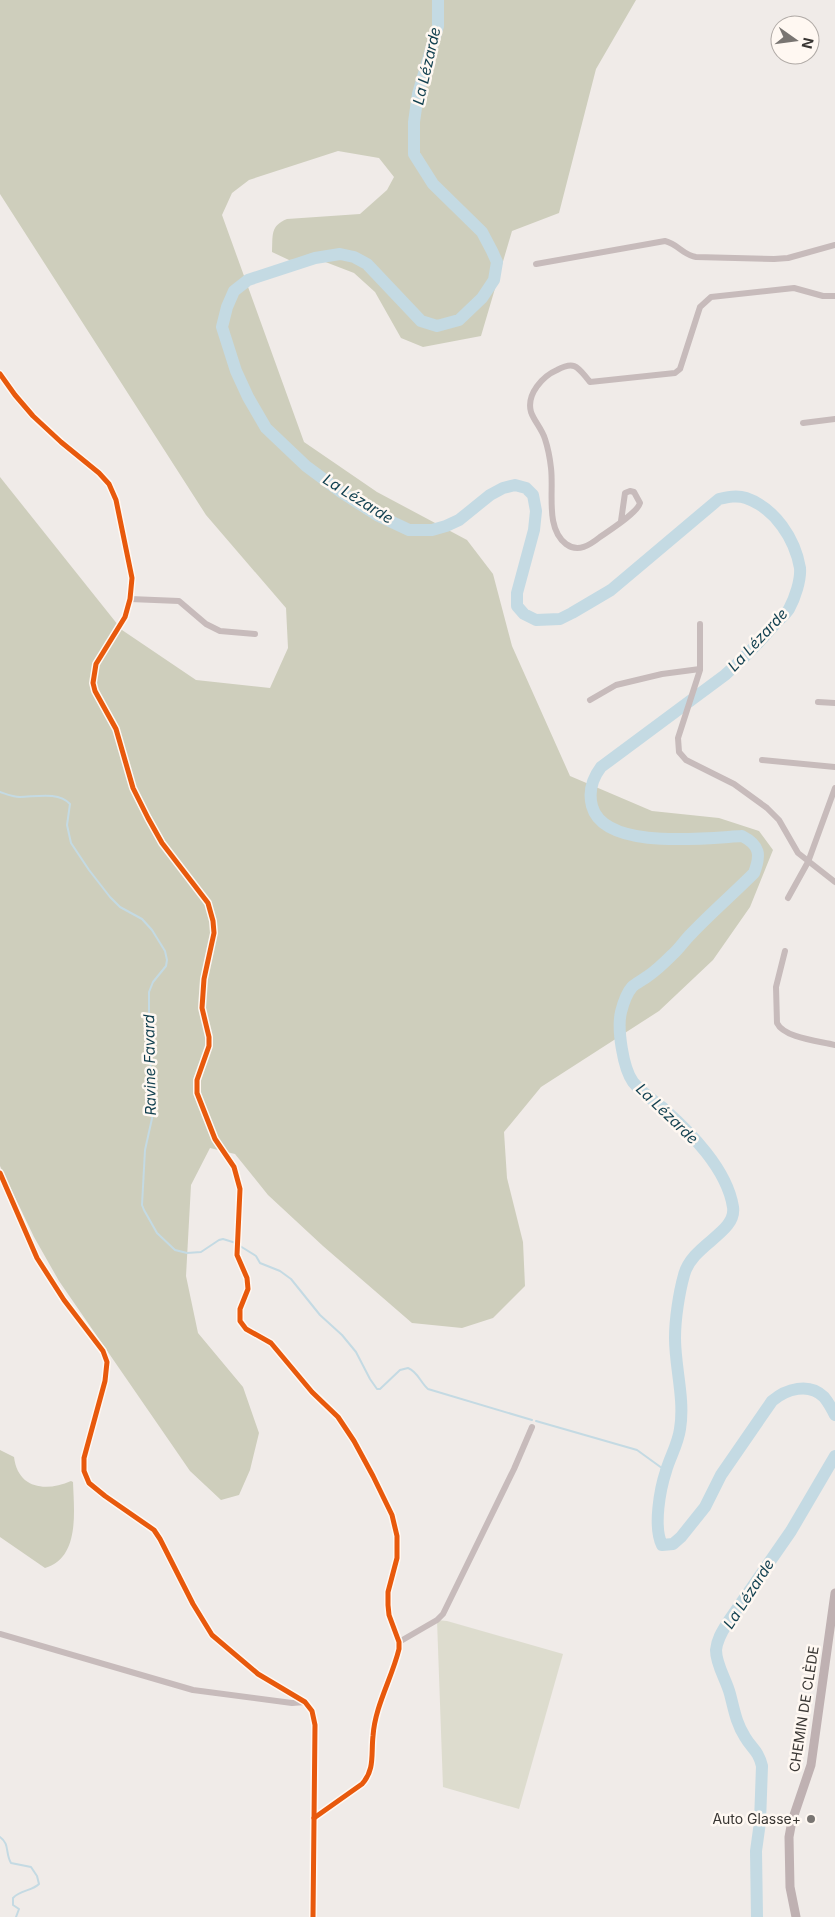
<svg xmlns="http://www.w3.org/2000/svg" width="835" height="1917" font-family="Inter,sans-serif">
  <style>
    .green { fill: #dddcce }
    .forest { fill: #cecebc }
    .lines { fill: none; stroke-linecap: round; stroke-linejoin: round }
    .stream { stroke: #c4dae3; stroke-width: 2 }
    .river { stroke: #c4dae3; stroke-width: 12 }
    .minor { stroke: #c7bbbb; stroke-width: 6 }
    .secondary { stroke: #bfb1b2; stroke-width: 9 }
    .cycleway-casing { stroke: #fff8f2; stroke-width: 8 }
    .cycleway { stroke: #e8590c; stroke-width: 5 }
    .poi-dot { fill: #797572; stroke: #fff8f2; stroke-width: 2 }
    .labels { text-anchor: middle; stroke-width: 5; stroke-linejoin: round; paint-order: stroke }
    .street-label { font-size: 14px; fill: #393633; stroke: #fff8f2 }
    .poi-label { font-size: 14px; fill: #393633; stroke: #fff8f2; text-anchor: end }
    .water-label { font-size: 15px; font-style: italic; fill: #103f4f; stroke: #fff8f2 }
  </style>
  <rect width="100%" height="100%" fill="#f0ebe8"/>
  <polygon class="green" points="437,1620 447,1621 563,1654 519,1809 443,1787"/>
  <g class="forest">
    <path d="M0,0H636L596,69L559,213L512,231L481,336L423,347L401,338L375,292L354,273L315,258L289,260L272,252C273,235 270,226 287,219L360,214L387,190L394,177L379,158L338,151L249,180L232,193L222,215L304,442L377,492L467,540L493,574L512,646L570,776L652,811L719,818L759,831L773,850L750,907L713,960L659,1011L541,1087L504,1132L507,1178L523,1242L525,1286L493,1318L462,1328L412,1323L323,1246L268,1195L235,1154L210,1148L191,1185L186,1276L198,1333L243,1387L259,1433L250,1470L239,1495L221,1500L190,1471L59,1281L34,1237L0,1166V477L122,630L196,680L270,688L288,648L286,608L206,515L0,194Z"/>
    <path d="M0,1450L14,1457C18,1489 46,1492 71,1481L73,1482C74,1511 80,1558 45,1568L0,1537Z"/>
  </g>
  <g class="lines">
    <g class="stream">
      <path d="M0,792C6,794 13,797 20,797C35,797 58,791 70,804L67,825L71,843L89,870L110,897L120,907L142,919L152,930L165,951L167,960L166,966L153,982L149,992V1047L152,1083L153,1114L145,1150L142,1205L144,1210L157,1233L175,1250L187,1253L201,1252L219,1240L223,1239L236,1243"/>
      <path d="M240,1246L256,1256L260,1263L280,1271L291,1279L320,1315L342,1335L356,1352L370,1379L377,1389H380L400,1370L408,1368C418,1372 420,1382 428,1389L532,1420"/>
      <polyline points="536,1421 637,1450 666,1471"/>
      <path d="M0,1837C10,1844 5,1853 11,1863L31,1867L37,1876L39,1884C32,1891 20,1890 13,1898V1905L19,1909L16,1917"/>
    </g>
    <g class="river">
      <path d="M438,0V26L418,94L414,122V154L433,184L482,232L492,251L497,262L494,280L482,298L459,320L437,326L421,321L367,264L354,257L340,254L315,258L248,280L234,291L227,307L222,327L236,371L248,397L266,428L306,466L341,492L377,515L409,530H432L446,526L459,520L490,495L503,488L515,485L526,488L533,495L536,511L534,530L517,593V606L524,614L536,620L560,619L572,613L611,590L719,499C728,497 737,495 746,498C775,508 795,539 800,568C801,580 795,598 789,609C786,614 780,619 776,623C760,642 743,659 725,675L601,767C592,779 588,791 592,806C604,851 706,838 742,836C760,845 761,855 754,873C733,894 711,913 691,934C684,941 679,949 672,955C665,962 657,970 648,976C643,980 636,983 632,987C626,994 623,1004 621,1012C617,1029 623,1068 633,1082C641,1092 653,1100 663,1108C691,1133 727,1169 733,1207C737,1233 692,1244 684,1275C679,1293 675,1319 675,1338C675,1368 685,1399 680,1429C678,1444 670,1457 666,1471C660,1489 653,1527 662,1545L673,1544L681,1537L705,1507L721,1475L772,1401C786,1389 809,1382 824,1397C828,1402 832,1409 835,1415"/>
      <path d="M757,1917L756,1851L760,1822L762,1766C758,1750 752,1749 745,1737C736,1723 734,1709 730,1694C726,1679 716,1665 716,1650C717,1639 723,1630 728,1622L791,1531L835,1456"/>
    </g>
    <g class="minor">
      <path d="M536,264L665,241C678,244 683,255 696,257L774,259L788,258L835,245"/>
      <path d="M0,374L15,395L33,416L61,442L99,473L109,484L116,500L132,578L130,599L125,617L96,664L93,683L95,691L116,729L133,788L148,818L162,843L208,903L213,921L214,933L204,979L202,1008L209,1037V1046L197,1080V1093L215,1139L234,1167L240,1189L237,1255L247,1278L248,1289L240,1309V1321L246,1329L271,1343L312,1392L338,1417L354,1441L373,1476L392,1515L397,1536V1558L388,1592V1605L389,1615L399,1642V1649C392,1678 375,1706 373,1736C371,1754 375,1770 362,1784L314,1818"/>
      <polyline points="803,423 835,419"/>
      <path d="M621,521L625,493L630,491L634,492L640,503C637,513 610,530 600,537C590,545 578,553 566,544C545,528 554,492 551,468C550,459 548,448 545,439C542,429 534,421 531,412C526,394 543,376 557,370C576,360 578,368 590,382L675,373L680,369L700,307L711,297L794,288L823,296H835"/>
      <polyline points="130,599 179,601 206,624 220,631 255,634"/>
      <polyline points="700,624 700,670 678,738 679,752 686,760 734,784 767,808 779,820 798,853 835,882"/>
      <polyline points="590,700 616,685 662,674 700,669"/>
      <polyline points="818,702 835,703"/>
      <polyline points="762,760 835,767"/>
      <polyline points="788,898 808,862 835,788"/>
      <path d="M785,951L776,987L777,1023C784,1038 819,1041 835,1045"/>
      <polyline points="0,1173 37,1258 64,1300 103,1351 107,1362 105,1381 84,1458 84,1471 89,1483 105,1496 154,1530 160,1539 193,1604 212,1635 258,1674 305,1702 312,1711 315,1725 313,1917"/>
      <polyline points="0,1634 193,1690 292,1703 305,1702"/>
      <polyline points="399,1642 437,1620 443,1614 514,1469 532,1427"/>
    </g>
    <polyline class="secondary" points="796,1917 790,1887 789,1837 792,1821 811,1765 835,1593"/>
    <defs>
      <g id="cycleway">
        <path d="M0,374L15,395L33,416L61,442L99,473L109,484L116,500L132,578L130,599L125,617L96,664L93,683L95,691L116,729L133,788L148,818L162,843L208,903L213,921L214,933L204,979L202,1008L209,1037V1046L197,1080V1093L215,1139L234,1167L240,1189L237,1255L247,1278L248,1289L240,1309V1321L246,1329L271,1343L312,1392L338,1417L354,1441L373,1476L392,1515L397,1536V1558L388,1592V1605L389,1615L399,1642V1649C392,1678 375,1706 373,1736C371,1754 375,1770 362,1784L314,1818"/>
        <polyline points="0,1173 37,1258 64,1300 103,1351 107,1362 105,1381 84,1458 84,1471 89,1483 105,1496 154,1530 160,1539 193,1604 212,1635 258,1674 305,1702 312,1711 315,1725 313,1917"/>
      </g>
    </defs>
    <use href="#cycleway" class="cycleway-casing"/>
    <use href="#cycleway" class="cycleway"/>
  </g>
  <circle class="poi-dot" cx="811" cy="1819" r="5"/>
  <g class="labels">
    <g class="street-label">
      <text transform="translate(804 1709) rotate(-81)" y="5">CHEMIN DE CLÈDE</text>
    </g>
    <g class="poi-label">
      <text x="801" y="1824">Auto Glasse+</text>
    </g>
    <g class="water-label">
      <text transform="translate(427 66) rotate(-77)" y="5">La Lézarde</text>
      <text transform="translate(358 499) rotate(32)" y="5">La Lézarde</text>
      <text transform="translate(758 640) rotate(-47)" y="5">La Lézarde</text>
      <text transform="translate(150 1065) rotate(-91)" y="5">Ravine Favard</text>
      <text transform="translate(667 1114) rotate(44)" y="5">La Lézarde</text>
      <text transform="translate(749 1594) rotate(-57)" y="5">La Lézarde</text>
    </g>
  </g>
  <g transform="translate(795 40) rotate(104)"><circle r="24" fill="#fff8f2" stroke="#b0aaa6"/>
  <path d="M0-4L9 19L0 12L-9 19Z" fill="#797572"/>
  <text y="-8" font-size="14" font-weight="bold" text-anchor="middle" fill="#393633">N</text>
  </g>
</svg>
